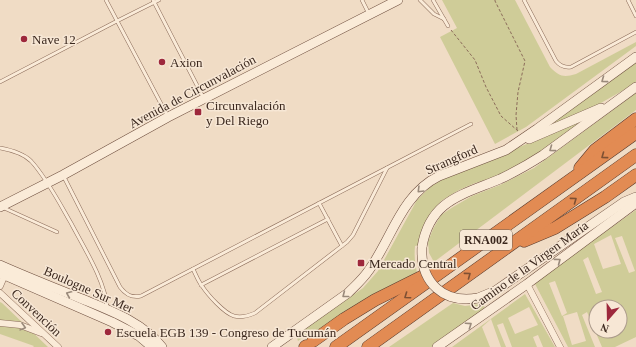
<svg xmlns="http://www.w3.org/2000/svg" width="636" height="347" font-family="'Times New Roman',serif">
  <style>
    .green { fill: #cfcc98; fill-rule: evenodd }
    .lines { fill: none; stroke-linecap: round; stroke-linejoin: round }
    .lane-casing { stroke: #8c6c5a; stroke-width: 4 }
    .street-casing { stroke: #8c6c5a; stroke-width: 7 }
    .secondary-casing { stroke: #6d4d3d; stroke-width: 10 }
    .highway-casing { stroke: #593b2e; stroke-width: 13 }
    .path { stroke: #8c6c5a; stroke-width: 1; stroke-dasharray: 3 2; stroke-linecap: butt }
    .lane { stroke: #faebd8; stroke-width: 3 }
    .street { stroke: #faebd8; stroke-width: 6 }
    .secondary { stroke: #faebd8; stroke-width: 9 }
    .highway { stroke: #e28b53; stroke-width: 12 }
    .secondary-bridge-casing { stroke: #6d4d3d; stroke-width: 10; stroke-linecap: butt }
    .secondary-bridge { stroke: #faebd8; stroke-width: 9 }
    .oneway { stroke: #9a8a7b }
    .oneway2 { stroke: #7e5033 }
    .poi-dot { fill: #9d283c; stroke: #f7e7d5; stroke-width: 1.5 }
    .labels { text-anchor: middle; stroke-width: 3; stroke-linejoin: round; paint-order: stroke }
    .shield { fill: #f7e7d5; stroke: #736155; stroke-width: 1 }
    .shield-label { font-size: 12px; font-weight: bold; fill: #3b281e }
    .poi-label { font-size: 13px; fill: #3b281e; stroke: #f7e7d5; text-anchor: start }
    .street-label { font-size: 13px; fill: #3b281e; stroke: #f7e7d5 }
  </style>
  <rect width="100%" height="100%" fill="#f0dcc5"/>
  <g class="green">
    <path d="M442,0H515L550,67C559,76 563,78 576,74L636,42V46L526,127L495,144L440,37L457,28Z"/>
    <polygon points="636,62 636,83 578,116 524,140"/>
    <polygon points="636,93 636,110 434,262 429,253 428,242 433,229 441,215 453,207 472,196 500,185 534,168"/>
    <path d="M589,118L552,146L497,177L475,183L459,190L441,201L435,211L420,245L415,246C414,257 415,265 418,276L313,337L309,334L298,341L296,335L363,288L378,271L417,200L429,188L445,177L469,168Z"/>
    <path d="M636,210V337L615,347H602L587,312L582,315L595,347H568L534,282ZM611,235L621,264L603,269L594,244ZM622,236L635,271L629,273L615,238ZM588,257L602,292L596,294L583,260ZM555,281L567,313L562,316L549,283ZM596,307H620V331H596ZM577,312L586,341L572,345L563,316Z"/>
    <path d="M525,294L555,347H543L538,335L533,337L537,347H512L503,323L497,325L506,347H501L491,319L482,327L490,347H452ZM529,307L538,325L515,334L508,318Z"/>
    <polygon points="0,302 2,303 48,347 33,347 34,346 0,334"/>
    <polygon points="453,303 465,306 480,304 485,307 468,322 432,347 389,347"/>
  </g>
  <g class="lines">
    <defs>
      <g id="lane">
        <polyline points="106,0 167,115"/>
        <polyline points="153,0 203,97"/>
        <polyline points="362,0 369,14"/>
        <polyline points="420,0 434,14 444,19"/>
        <polyline points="433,0 448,26"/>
        <path d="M524,0L556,61C560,66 564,68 571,67L636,32"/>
        <polyline points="628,0 636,16"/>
        <polyline points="0,82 117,21 159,0"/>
        <path d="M0,148C11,150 23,153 31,161C46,177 60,204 71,223C83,246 106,282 107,308"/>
        <path d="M64,177L120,287C126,295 132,298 141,296L471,124"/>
        <polyline points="319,203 342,246"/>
        <polyline points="4,208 57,232"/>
        <path d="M193,269C196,275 198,281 202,286C208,295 224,313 234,316C241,318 248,316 255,313L347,242L353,235L387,168"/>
        <polyline points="201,285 328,219"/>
      </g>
      <g id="street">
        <polyline points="527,284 560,347"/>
        <polyline points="0,286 3,279 5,276"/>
        <polyline points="0,293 58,347"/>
        <polyline points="0,323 20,325 41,333"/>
      </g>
      <g id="secondary">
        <polyline points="529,139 601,108"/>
        <polyline points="0,207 63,175 168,117 398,0"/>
        <path d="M422,247C430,200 462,195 500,179C515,172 529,164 543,155L636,87"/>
        <path d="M0,265C27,277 55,288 82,299C111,311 142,322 162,347"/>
        <polyline points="0,273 112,322 139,336 152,347"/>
        <polyline points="478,298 495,291 624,202 636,197"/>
        <path d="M272,347L348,293C355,286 363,279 369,270C392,238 401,195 439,176L506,150L537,129L636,57"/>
        <polyline points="437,347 527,284 636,203"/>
      </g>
      <g id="highway">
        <polyline points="580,168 595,150 636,119"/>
        <polyline points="524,241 555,228 605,197 636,175"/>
        <polyline points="313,341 344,319 375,300 423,276 435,273"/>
        <polyline points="305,347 306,346"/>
        <polyline points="336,347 636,133"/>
        <polyline points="368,347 636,155"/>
      </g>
    </defs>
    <use href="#lane" class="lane-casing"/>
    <use href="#street" class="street-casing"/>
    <use href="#secondary" class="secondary-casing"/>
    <use href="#highway" class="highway-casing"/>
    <g class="path">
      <polyline points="495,0 495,1 525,61 518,92 516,115 517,130"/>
      <polyline points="451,30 475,60 486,87 501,116 518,131"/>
    </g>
    <use href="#lane" class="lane"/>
    <use href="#street" class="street"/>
    <use href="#secondary" class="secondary"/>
    <use href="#highway" class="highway"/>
    <defs>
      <path id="secondary-bridge" d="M422,247C420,283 444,304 478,298"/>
    </defs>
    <use href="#secondary-bridge" class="secondary-bridge-casing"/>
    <use href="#secondary-bridge" class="secondary-bridge"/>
  </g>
  <defs><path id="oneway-chevron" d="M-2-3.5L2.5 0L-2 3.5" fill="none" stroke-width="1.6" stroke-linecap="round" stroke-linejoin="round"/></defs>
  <g class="oneway">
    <use href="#oneway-chevron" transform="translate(604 80) rotate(144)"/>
    <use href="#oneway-chevron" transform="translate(552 149) rotate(144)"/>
    <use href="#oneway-chevron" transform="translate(420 190) rotate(135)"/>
    <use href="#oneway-chevron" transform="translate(558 261) rotate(-37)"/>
    <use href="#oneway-chevron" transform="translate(69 294) rotate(-157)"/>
    <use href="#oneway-chevron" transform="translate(345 295) rotate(142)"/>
    <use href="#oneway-chevron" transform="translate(469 325) rotate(-34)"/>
    <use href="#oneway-chevron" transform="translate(23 327) rotate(15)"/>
  </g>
  <g class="oneway2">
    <use href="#oneway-chevron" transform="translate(604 156) rotate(144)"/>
    <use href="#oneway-chevron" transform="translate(574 200) rotate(-36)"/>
    <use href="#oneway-chevron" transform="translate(468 275) rotate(-36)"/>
    <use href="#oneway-chevron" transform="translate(407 296) rotate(145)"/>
  </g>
  <g class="poi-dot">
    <circle cx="24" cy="39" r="4"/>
    <circle cx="162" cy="62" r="4"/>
    <rect x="194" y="108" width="8" height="8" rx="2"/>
    <rect x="357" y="259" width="8" height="8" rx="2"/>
    <circle cx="108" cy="332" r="4"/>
  </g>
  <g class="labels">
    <rect class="shield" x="460" y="230" width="52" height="20" rx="3"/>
    <g class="shield-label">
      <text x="486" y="244">RNA002</text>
    </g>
    <g class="poi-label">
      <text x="32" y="44">Nave 12</text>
      <text x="170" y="67">Axion</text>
      <text x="206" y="110">Circunvalación<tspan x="206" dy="15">y Del Riego</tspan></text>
      <text x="369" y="268">Mercado Central</text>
      <text x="116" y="337">Escuela EGB 139 - Congreso de Tucumán</text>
    </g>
    <g class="street-label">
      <text transform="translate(192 91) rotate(-28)" y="5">Avenida de Circunvalación</text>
      <text transform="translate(451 159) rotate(-24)" y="5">Strangford</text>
      <text transform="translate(529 265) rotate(-36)" y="5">Camino de la Virgen María</text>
      <text transform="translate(89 289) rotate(24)" y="5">Boulogne Sur Mer</text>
      <text transform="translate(37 312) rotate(43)" y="5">Convención</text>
    </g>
  </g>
  <g transform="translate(608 319) rotate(200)"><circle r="19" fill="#f7e7d5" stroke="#ac9b8c"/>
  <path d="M0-3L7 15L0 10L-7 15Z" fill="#9d283c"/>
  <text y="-6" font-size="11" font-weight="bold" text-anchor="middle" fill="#3b281e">N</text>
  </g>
</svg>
